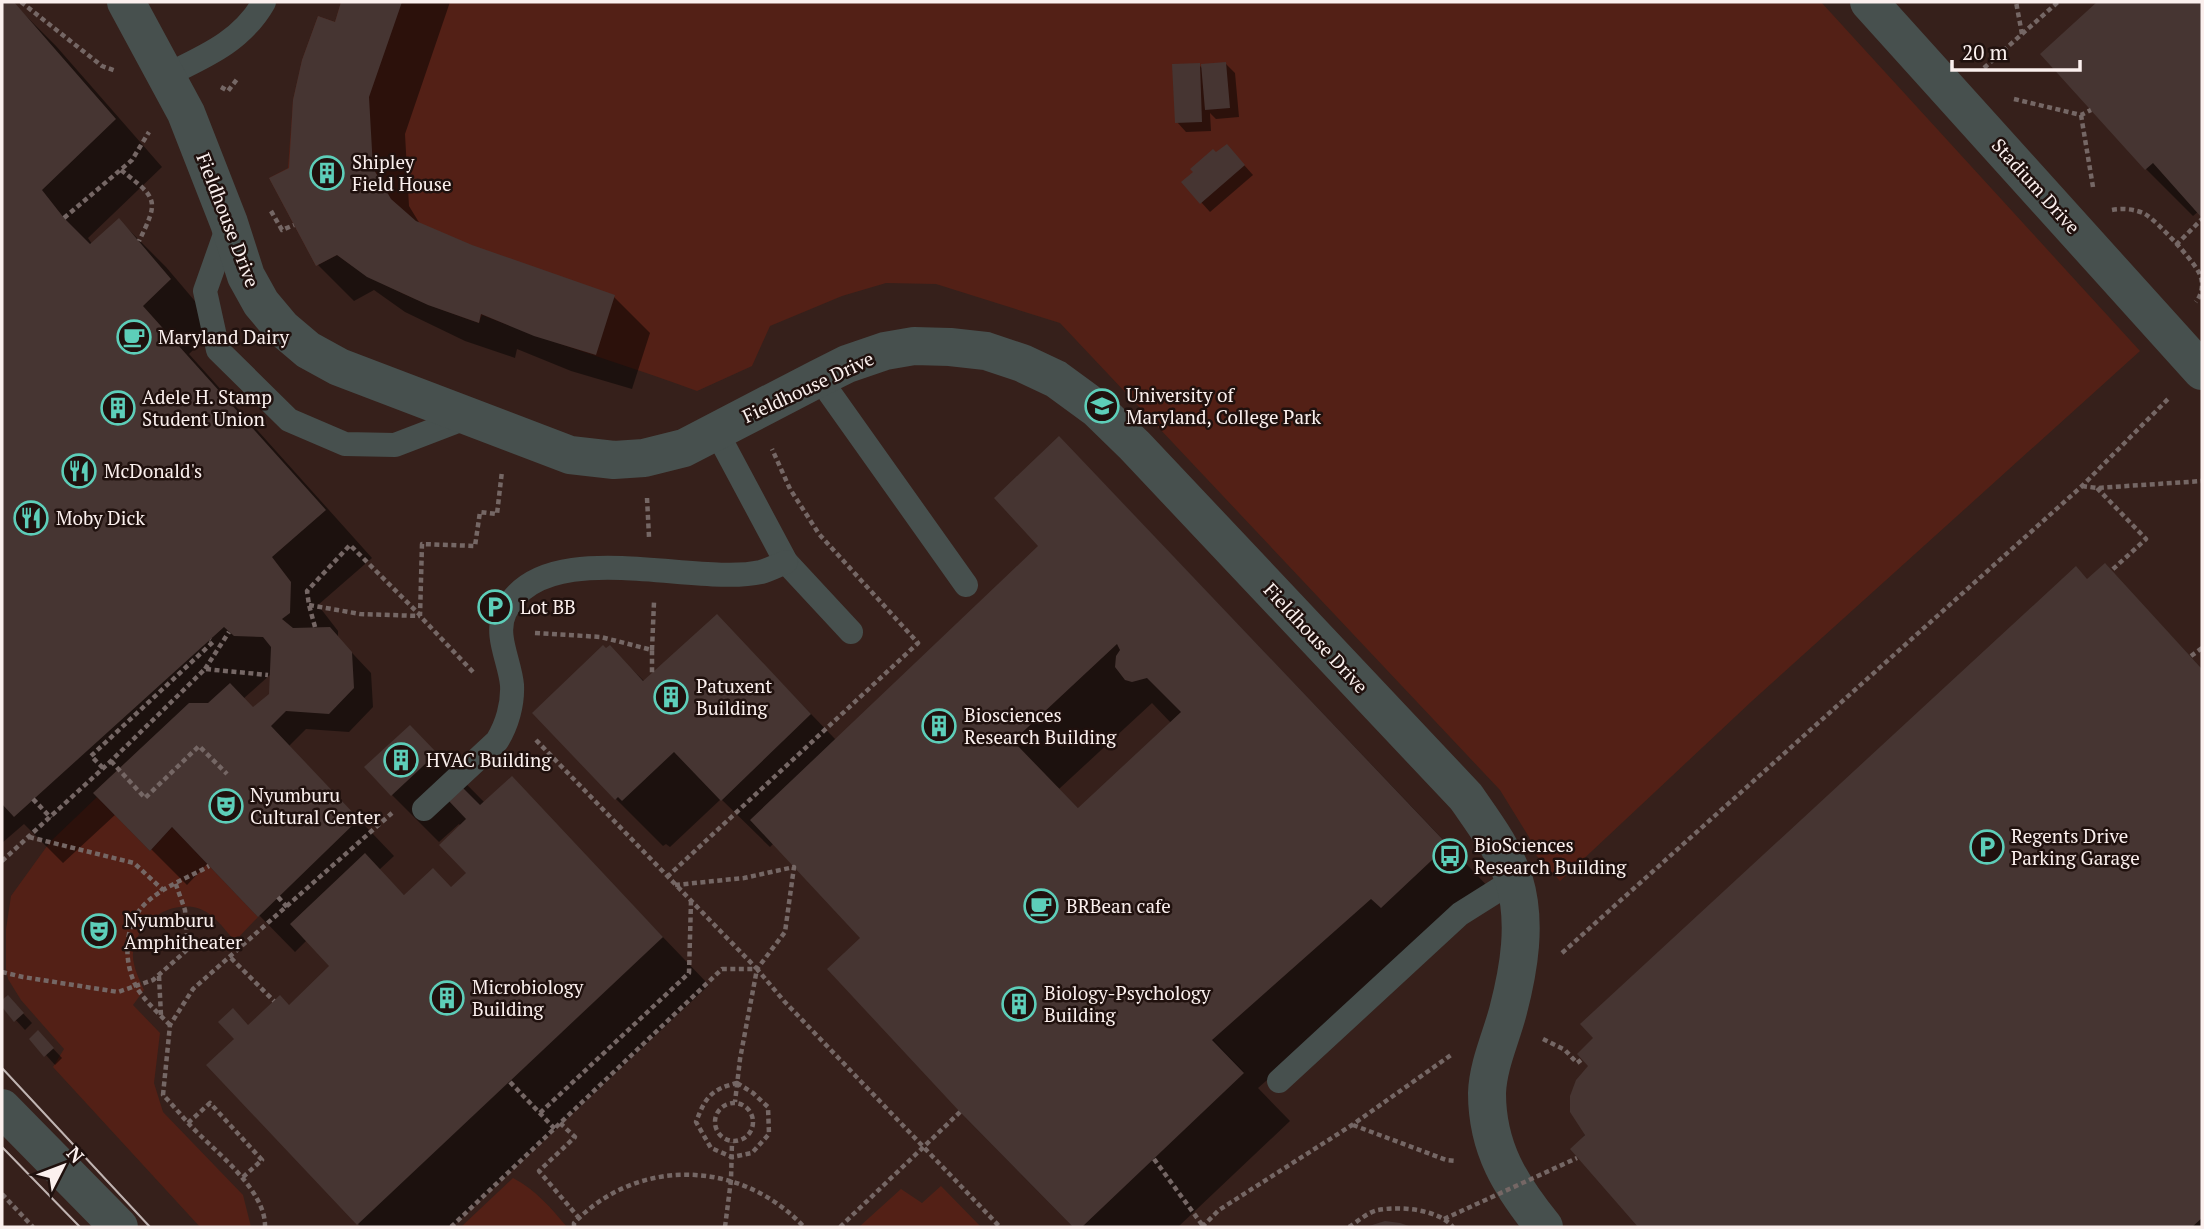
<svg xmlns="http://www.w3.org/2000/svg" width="2204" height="1229" font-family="'PT Serif',serif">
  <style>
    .built { fill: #36201b }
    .green { fill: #532016 }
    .shadow { fill: #0007; fill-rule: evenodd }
    .building { fill: #463532; fill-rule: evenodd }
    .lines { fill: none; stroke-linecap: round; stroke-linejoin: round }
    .path { stroke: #756765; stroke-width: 4.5; stroke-dasharray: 5 3.5; stroke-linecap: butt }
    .service { stroke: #47504e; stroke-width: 24 }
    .minor { stroke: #47504e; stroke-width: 38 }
    .tertiary { stroke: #47504e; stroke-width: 38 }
    .tram { stroke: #c0b4b2; stroke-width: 2 }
    .path-bridge { stroke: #756765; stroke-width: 4.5; stroke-dasharray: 5 3.5; stroke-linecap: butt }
    .labels { text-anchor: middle; stroke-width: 5; stroke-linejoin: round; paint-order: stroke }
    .poi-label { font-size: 19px; fill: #fbf0ee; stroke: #20110e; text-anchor: start }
    .street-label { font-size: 19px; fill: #fbf0ee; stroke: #20110e }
  </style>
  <rect width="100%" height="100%" fill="#2a1a17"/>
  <polygon class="built" points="2,2 2202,2 2202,1227 1082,1227 1244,1072 994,811 960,1112 1073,1227 2,1227"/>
  <g class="green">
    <path d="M341,2H1821L2140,351L1752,701L1560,881L1536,855L1529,837L1500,790L1060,323L936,284L886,283L842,296L770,326L752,366L697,391C626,365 552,343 482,315L479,323C427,305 382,288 337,255L316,266L269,178L288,168L293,100L302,60L318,16L335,22Z"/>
    <path d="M97,797L150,851L172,827L258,917L235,941C223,928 212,910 193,907C164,903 136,925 133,953C132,965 139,979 144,990L133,1005L160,1033L154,1083L163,1112L243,1195L251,1227H200L53,1067L64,1049L21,1000L8,979L6,969V929L11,896L50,842Z"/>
    <path d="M513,1178C536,1190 551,1208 567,1227H461Z"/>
    <polygon points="941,1186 981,1227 859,1227 901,1189 922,1203"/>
  </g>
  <g class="shadow">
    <path d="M7,2H12L56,46L162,167L88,238L92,244L119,220L166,267L217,327L189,354L372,558L318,605L338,631V638L371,673L373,707L349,732L306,729L289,746L394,856L379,870L405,896L451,889L468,873L461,826L459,824L439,842L392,795L410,727L485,803L511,779L709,985L452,1227H361L208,1065L249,1027L289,1007L331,967L307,940L295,952L208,863L187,885L116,814L63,863L24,824L2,843V6ZM271,674L270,695L253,709L243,699Z"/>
    <polygon points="342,2 450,2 405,134 409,206 420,224 471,247 614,297 650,333 632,389 571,371 517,349 515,358 465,341 405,312 374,290 354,301 318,265 272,179 290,169"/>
    <polygon points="2100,2 2202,2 2202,215 2199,211 2193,216 2146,169 2042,54"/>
    <polygon points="1226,64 1235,73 1239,117 1216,119 1210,113 1211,131 1186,132 1177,122 1199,65 1203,69"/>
    <polygon points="1236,156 1253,175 1210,212 1201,202"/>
    <path d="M1106,486L1494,893L1420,945L1258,1088L1290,1121L1178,1227H1076L962,1111L862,938L774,843L770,847L721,799L670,847L666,844L663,846L616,799L607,651L610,648L645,682L717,616L836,740ZM1152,703L1171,723L1079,809L1059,789Z"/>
    <polygon points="2105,565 2202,669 2202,1227 1641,1227 1572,1149 2088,581"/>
    <polygon points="8,997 32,1023 25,1030 2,1005"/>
    <polygon points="47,1042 62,1058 55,1065 46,1055"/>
  </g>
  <g class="building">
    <polygon points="4,2 14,2 116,119 42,190 64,218 90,244 119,218 171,279 143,306 326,510 272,557 291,582 290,613 282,619 293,628 330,627 352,652 354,688 329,714 286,711 271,726 359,819 258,917 172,827 150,851 93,793 189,703 208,703 230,683 253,707 269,694 271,647 263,637 234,636 224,627 14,817 2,804 2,4"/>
    <polygon points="341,2 402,2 369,97 373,168 391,199 416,221 472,245 615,295 596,355 534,336 481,314 479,323 428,305 367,277 337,255 316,266 269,178 289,168 293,100 302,60 318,16 335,22"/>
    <polygon points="2097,2 2202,2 2202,218 2153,163 2145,170 2040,54"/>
    <polygon points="1226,62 1230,108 1205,110 1201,64"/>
    <polygon points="1200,63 1202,122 1175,123 1172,64"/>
    <polygon points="1227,144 1245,165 1200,204 1181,182 1193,172 1190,169 1213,149 1216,152"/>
    <path d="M1059,436L1448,845L1381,908L1371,899L1212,1040L1244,1073L1082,1227H1073L960,1112L827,969L860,938L750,820L1038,546L994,498ZM1117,644L1120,650L1116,656L1115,667L1125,680L1132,682L1147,678L1181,712L1078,808L1013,741Z"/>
    <polygon points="2105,563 2202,669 2202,1218 2192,1227 1638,1227 1570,1149 1585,1135 1570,1112 1570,1096 1576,1080 1588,1066 1577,1054 1593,1038 1580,1024 2076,566 2087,579"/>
    <polygon points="717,614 811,714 721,801 674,752 622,801 618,797 615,800 532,713 603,645 606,648 610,645 643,681"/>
    <polygon points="410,725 437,753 391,796 364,767"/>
    <polygon points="512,776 663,937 357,1225 206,1065 234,1039 218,1022 233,1008 248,1025 280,995 289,1005 329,966 290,924 365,853 404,895 433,868 451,887 466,873 439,845 466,819 448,800 462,787 480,805"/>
    <polygon points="8,995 24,1013 14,1022 2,1007 2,1000"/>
    <polygon points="38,1030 54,1048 44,1057 29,1039"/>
    <polygon points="1385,1221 1400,1223 1412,1227 1366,1227"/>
  </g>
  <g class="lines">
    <g class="path">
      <polyline points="21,2 102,66 116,71"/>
      <polyline points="2022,34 2058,2"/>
      <polyline points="1984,68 2022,34 2016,2"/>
      <polyline points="221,87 228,91 238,78"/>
      <polyline points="2014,99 2081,115 2091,110"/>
      <polyline points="2081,115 2093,187"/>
      <path d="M121,170C158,199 159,200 139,241"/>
      <path d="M2112,210C2123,208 2135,209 2145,214C2157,221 2191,258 2198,271C2204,280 2203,293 2196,302"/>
      <polyline points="271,211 282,230 294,225"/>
      <polyline points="64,218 132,160 149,132"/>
      <polyline points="2176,245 2202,219"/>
      <polyline points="2082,486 2097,488 2202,481"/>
      <polyline points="2097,488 2146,539 2112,570"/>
      <polyline points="647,498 649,537"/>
      <polyline points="309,605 360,614 420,616"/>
      <polyline points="315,627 309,605 307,591 350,545 420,615"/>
      <polyline points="535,633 601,637 652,650 652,674"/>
      <polyline points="652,650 654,602"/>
      <polyline points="2191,656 2202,648"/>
      <polyline points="205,669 229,632"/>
      <polyline points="473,672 420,616 422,544 475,546 480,512 497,514 502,471"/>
      <polyline points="536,740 757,969 740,1059 735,1102"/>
      <polyline points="111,761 145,798 199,746 227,774"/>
      <polyline points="103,768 91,756 213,642 210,640"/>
      <polyline points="33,799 51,818"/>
      <polyline points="29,837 134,863 163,890"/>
      <polyline points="2,861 111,761 205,669 268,675"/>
      <polyline points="667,877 918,643 819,534 790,489 772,449"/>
      <polyline points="675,885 744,878 794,867 785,932 757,969"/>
      <polyline points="278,897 287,907"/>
      <polyline points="1562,953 2082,486 2170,397"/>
      <polyline points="231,958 274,1001"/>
      <polyline points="2,972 23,977 118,992 153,980 188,949 185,910 175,882"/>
      <polyline points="159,976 161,1016"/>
      <path d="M170,1025C159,1014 145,1001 137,988C122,961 124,922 147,902C166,885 188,878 209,866"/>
      <polyline points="1543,1039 1565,1050 1577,1063 1581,1060"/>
      <polyline points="510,1082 555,1129"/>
      <path d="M737,1083L753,1093L768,1107L769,1134L752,1153L732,1157L711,1148L696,1122C705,1098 711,1089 737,1083Z"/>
      <circle cx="734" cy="1122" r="19"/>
      <polyline points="540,1113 689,973 691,901"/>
      <polyline points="188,1123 210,1103 262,1160 242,1178"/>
      <polyline points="560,1123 575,1137 539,1171 579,1218"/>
      <polyline points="1353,1125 1446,1160 1457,1161"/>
      <polyline points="1154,1159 1203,1226"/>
      <polyline points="2,1194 33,1227"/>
      <path d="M265,1227C266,1189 213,1150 189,1124C180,1114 172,1104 163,1095L170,1025L193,989L392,813"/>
      <polyline points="451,1227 722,969 757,969 784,1001 1000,1227"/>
      <path d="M574,1227V1223C638,1156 742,1160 804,1227"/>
      <polyline points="725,1227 731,1180 732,1142"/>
      <polyline points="840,1227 960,1112"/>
      <polyline points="1202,1227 1219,1210 1352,1125 1451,1055"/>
      <path d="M1349,1227C1357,1222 1368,1212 1378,1210C1400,1206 1438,1209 1453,1227"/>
    </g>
    <g class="service">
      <path d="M167,75C206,56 242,41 264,2"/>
      <polyline points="229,223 205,291 218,350 289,420 345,444 395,445 468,417"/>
      <polyline points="819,378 966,585"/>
      <polyline points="716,431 786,562 851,632"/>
      <path d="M424,809L497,741C507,725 513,704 512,685C510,661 494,635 505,612C542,533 694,587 761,572C769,570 778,565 786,562"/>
      <polyline points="1279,1081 1460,914 1514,880"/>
    </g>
    <g class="minor">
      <path d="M126,2L186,113L229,223L246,276L261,303L282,328L308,350L339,367L570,455L614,460L644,458L684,448L819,378L847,364L885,351L914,346L950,347L986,351L1022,363L1056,379L1097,409L1135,446L1466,797C1484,823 1504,849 1514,880C1527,922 1519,969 1508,1011C1501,1038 1488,1065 1487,1093C1487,1149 1511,1186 1544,1227"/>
      <polyline points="1869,2 2202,371"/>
    </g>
    <polyline class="tertiary" points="2,1108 119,1227"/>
    <g class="tram">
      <polyline points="2,1068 150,1227"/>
      <polyline points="2,1147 80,1227"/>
    </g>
    <polyline class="path-bridge" points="1444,1219 1577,1158"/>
  </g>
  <defs>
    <symbol id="building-ring" viewBox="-11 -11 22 22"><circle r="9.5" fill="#20110e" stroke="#5dceb9" stroke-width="1.5"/><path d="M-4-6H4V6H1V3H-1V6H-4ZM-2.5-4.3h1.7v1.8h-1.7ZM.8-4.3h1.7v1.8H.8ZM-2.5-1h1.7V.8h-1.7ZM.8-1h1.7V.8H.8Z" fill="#5dceb9"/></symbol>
    <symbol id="cafe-ring" viewBox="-11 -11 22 22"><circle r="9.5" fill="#20110e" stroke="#5dceb9" stroke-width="1.5"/><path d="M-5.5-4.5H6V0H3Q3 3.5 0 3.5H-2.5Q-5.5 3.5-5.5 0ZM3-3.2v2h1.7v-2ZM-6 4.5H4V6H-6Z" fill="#5dceb9"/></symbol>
    <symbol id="university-ring" viewBox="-11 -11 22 22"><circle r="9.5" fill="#20110e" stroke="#5dceb9" stroke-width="1.5"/><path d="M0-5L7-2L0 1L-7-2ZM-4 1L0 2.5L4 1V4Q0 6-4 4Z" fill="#5dceb9"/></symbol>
    <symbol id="restaurant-ring" viewBox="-11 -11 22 22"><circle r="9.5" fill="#20110e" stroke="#5dceb9" stroke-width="1.5"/><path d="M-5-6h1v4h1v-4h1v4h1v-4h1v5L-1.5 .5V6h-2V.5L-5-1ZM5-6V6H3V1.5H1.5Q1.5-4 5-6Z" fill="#5dceb9"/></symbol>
    <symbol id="parking-ring" viewBox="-11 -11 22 22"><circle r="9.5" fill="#20110e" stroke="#5dceb9" stroke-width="1.5"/><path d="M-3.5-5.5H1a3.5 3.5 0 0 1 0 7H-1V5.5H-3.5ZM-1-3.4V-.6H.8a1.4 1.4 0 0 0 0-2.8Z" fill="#5dceb9"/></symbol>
    <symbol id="theatre-ring" viewBox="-11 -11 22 22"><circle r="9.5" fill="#20110e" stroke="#5dceb9" stroke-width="1.5"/><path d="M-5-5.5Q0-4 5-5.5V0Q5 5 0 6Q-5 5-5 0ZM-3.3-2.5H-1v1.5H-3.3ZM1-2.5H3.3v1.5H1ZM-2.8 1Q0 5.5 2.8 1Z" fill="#5dceb9"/></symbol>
    <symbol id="bus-ring" viewBox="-11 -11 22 22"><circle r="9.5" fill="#20110e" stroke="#5dceb9" stroke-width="1.5"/><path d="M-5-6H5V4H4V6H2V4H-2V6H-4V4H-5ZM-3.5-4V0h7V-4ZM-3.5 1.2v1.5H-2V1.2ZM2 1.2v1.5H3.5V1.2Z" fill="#5dceb9"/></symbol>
  </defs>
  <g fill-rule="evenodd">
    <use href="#building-ring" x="308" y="154" width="38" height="38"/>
    <use href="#cafe-ring" x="115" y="318" width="38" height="38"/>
    <use href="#university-ring" x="1083" y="387" width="38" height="38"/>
    <use href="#building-ring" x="99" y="389" width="38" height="38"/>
    <use href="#restaurant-ring" x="60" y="452" width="38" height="38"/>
    <use href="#restaurant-ring" x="12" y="499" width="38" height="38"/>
    <use href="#parking-ring" x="476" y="588" width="38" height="38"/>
    <use href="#building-ring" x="652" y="678" width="38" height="38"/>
    <use href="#building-ring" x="920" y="707" width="38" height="38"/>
    <use href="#building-ring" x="382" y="741" width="38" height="38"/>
    <use href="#theatre-ring" x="207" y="787" width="38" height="38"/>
    <use href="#parking-ring" x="1968" y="828" width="38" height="38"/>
    <use href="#bus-ring" x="1431" y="837" width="38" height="38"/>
    <use href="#cafe-ring" x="1022" y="887" width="38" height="38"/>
    <use href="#theatre-ring" x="80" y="912" width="38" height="38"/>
    <use href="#building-ring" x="428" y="979" width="38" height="38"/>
    <use href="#building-ring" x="1000" y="985" width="38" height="38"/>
  </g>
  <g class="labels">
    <g class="poi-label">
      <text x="352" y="169">Shipley<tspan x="352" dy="22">Field House</tspan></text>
      <text x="158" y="344">Maryland Dairy</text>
      <text x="1126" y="402">University of<tspan x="1126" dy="22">Maryland, College Park</tspan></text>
      <text x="142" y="404">Adele H. Stamp<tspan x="142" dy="22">Student Union</tspan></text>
      <text x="104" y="478">McDonald's</text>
      <text x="56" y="525">Moby Dick</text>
      <text x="520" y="614">Lot BB</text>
      <text x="696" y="693">Patuxent<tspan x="696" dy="22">Building</tspan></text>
      <text x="964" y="722">Biosciences<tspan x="964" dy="22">Research Building</tspan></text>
      <text x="426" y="767">HVAC Building</text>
      <text x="250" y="802">Nyumburu<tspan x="250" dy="22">Cultural Center</tspan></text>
      <text x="2011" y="843">Regents Drive<tspan x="2011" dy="22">Parking Garage</tspan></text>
      <text x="1474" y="852">BioSciences<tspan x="1474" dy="22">Research Building</tspan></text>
      <text x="1066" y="913">BRBean cafe</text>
      <text x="124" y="927">Nyumburu<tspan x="124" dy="22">Amphitheater</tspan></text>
      <text x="472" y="994">Microbiology<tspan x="472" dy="22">Building</tspan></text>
      <text x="1044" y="1000">Biology-Psychology<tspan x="1044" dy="22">Building</tspan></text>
    </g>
    <g class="street-label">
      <text transform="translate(2036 186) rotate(48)" y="7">Stadium Drive</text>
      <text transform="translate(228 220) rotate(69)" y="7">Fieldhouse Drive</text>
      <text transform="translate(808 387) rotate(-25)" y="7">Fieldhouse Drive</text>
      <text transform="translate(1316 638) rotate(47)" y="7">Fieldhouse Drive</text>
    </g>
  </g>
  <rect width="2204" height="1229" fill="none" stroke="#fbf0ee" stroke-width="7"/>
  <g transform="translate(63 1166) rotate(48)" stroke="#20110e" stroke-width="5" paint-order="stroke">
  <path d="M0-5L12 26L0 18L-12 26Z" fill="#fbf0ee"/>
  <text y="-10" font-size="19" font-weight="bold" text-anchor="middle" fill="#fbf0ee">N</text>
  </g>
  <path d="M1952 60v10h128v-10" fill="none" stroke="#fbf0ee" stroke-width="3.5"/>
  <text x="1962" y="60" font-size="21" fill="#fbf0ee" stroke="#20110e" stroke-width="5" paint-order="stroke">20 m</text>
</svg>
